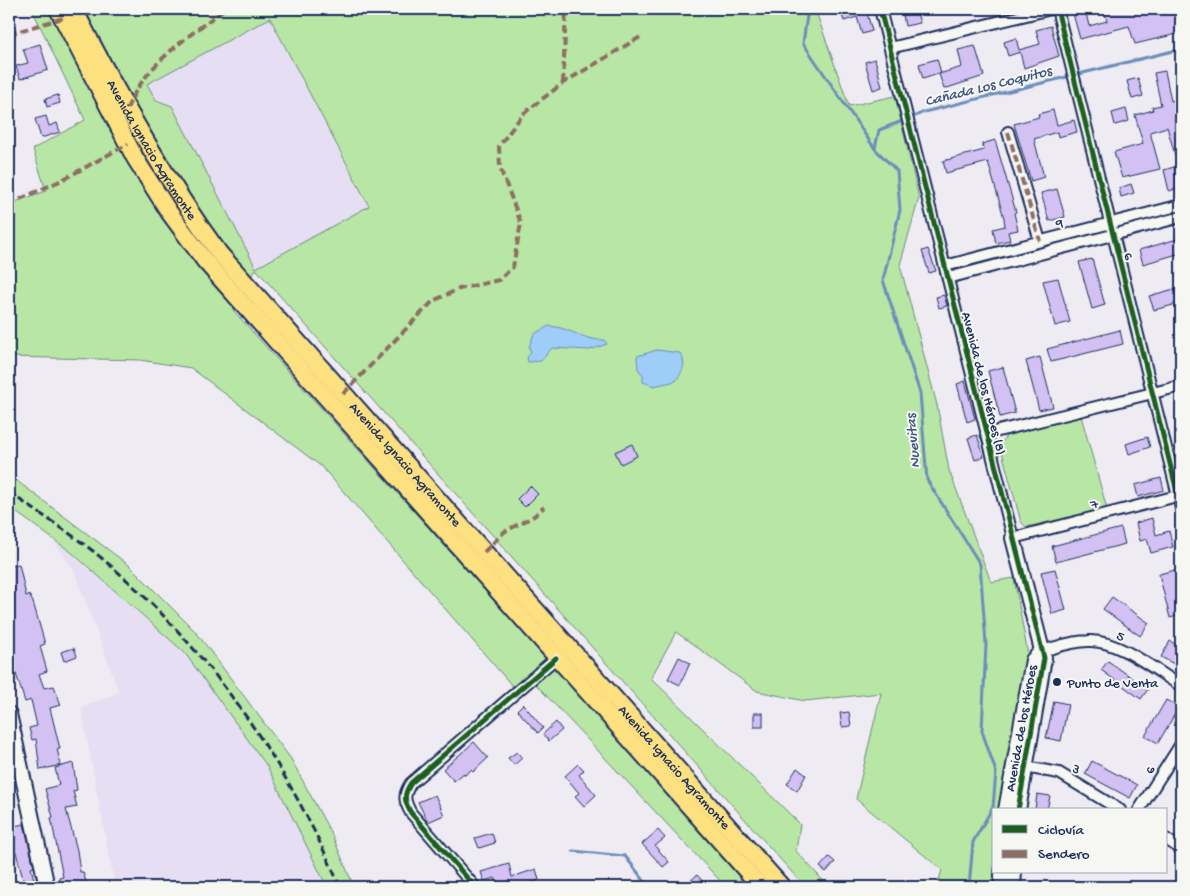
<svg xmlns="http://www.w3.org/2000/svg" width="1190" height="896" font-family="'Gochi Hand',sans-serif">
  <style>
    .built { fill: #e6def2 }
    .green { fill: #b8e6a4; stroke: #6a8a81; fill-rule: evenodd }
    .water { fill: #9ecdf9; stroke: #6a8ebb }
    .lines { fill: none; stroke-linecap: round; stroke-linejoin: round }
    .stream { stroke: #6a8ebb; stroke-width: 3 }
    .building { fill: #d2c1f2; stroke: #1b2f5e }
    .street-casing { stroke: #1b2f5e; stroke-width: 14 }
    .secondary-casing { stroke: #1b2f5e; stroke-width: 18 }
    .primary-casing { stroke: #1b2f5e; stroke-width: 20 }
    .street { stroke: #f6f6f2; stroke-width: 10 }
    .secondary { stroke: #f6f6f2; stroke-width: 14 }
    .primary { stroke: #fde080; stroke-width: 16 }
    .rail { stroke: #1b2f5e; stroke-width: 3; stroke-dasharray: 8 4; stroke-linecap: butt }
    .quiet { stroke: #8d6e63; stroke-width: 4; stroke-dasharray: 8 4; stroke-linecap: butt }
    .cycleway-casing { stroke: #f6f6f2; stroke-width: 8 }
    .cycleway { stroke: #1b5e20; stroke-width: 5 }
    .poi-dot { fill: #1b2f5e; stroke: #f6f6f2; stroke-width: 2 }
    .labels { text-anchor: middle; stroke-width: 4; stroke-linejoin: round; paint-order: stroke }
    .street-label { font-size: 14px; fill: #1b2f5e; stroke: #f6f6f2 }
    .poi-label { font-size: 14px; fill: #1b2f5e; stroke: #f6f6f2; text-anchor: start }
    .water-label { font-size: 15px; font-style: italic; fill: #3c5685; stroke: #f6f6f2 }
  </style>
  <rect width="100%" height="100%" fill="#efebf2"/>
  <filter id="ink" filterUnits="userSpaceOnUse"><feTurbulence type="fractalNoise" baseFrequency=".02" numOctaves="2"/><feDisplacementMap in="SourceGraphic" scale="10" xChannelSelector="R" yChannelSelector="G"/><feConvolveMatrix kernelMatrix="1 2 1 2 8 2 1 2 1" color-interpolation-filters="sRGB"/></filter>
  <g filter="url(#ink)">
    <g class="built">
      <polygon points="270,18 369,206 256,269 172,106 156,100 147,83"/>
      <polygon points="50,536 184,652 267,766 327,887 115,887 81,708 119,692 74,570"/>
    </g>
    <g class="green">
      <path d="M32,9H815L849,106L895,96L919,198L900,265L937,405L949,470L991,582L1014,578L1028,655L1001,810H994V872H997V887H937L942,870L856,799L881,693L805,701L757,691L676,632L651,678L800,824L796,851L829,887H805L256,269L233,310L751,887H726L528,676L514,688L322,467L191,368L140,360L9,357V204L46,191L33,149L85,120ZM270,18L369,206L256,268L172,106L156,100L147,84Z"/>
      <polygon points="1081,416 1107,509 1026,527 1021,522 1000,445 1006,436"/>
      <polygon points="9,475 130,566 196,632 291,759 333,837 354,887 327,887 267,766 184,652 71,552 9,507"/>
    </g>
    <g class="water">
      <path d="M549,326C569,327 584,341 604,340L607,344L590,350L552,348L541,361L528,362L527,357L531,353L529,347L534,334Z"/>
      <path d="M657,350L680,353C687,364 683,370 676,381L654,386L643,382V375L638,369L637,356Z"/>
    </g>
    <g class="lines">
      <g class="stream">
        <polyline points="808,9 803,43 875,149 897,171 900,210 883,280 920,393 927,480 980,564 986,644 982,731 996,772 993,807 973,842 969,887"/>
        <polyline points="911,118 924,112 1181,49"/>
        <polyline points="875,148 879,130 905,120"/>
        <polyline points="573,851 625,856 649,887"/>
      </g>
    </g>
    <g class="building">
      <polygon points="840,9 873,9 873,11 867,13 872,31 862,34 857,17 844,21"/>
      <polygon points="906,9 916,9 920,23 905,26 903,15 907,14"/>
      <polygon points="1078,9 1085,9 1089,26 1107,21 1104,9 1177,9 1181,33 1135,44 1129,26 1080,39 1072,10"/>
      <polygon points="1051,26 1059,56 1024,68 1020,52 1008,56 1004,42 1016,38 1019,50 1040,44 1036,30"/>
      <polygon points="40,44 48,70 20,79 16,66 28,63 23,49"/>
      <polygon points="975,46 984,76 944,89 939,74 962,67 958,50"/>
      <polygon points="875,59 882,87 873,90 865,62"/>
      <polygon points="937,59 941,73 923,79 919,64"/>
      <polygon points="1165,71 1171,101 1181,98 1181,169 1179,169 1167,127 1150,132 1160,169 1122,178 1114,152 1143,144 1135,115 1153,110 1152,107 1161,105 1154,73"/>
      <polygon points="1138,78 1143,96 1132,99 1127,81"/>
      <polygon points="58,95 60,103 47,107 45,99"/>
      <polygon points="1126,109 1129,121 1115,125 1112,113"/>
      <polygon points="1053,110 1057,125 1074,120 1077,132 1058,137 1057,132 1034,139 1044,177 1031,181 1014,124 1039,117 1038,114"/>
      <polygon points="46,116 49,126 57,123 60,132 41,138 35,119"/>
      <polygon points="995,140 1016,212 1014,213 1018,230 1008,232 1010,240 996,243 993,229 1005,226 1004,218 988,162 946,173 943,161 984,150 982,144"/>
      <polygon points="1174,167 1179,188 1169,191 1164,170"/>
      <polygon points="1131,184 1134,193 1121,197 1119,188"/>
      <polygon points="1057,189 1065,217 1049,221 1041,193"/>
      <polygon points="1181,238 1181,253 1143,264 1139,250"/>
      <polygon points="928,249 936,271 929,273 922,251"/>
      <polygon points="1092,259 1105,305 1092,309 1079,262"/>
      <polygon points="1058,278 1070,322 1055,326 1043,281"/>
      <polygon points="1181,287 1181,303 1154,310 1149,296"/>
      <polygon points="944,295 947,306 939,308 936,297"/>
      <polygon points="1120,330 1123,344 1051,362 1047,349"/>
      <polygon points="1040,357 1053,407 1039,410 1026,361"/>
      <polygon points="1003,367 1015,413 1000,417 988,371"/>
      <polygon points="965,381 975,419 967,422 957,384"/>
      <polygon points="977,435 984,457 975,460 968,438"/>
      <polygon points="1147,437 1150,447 1129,454 1126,444"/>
      <polygon points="632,444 637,456 621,464 615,452"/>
      <polygon points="1161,478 1164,490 1138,497 1135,485"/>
      <polygon points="530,486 538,494 525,507 517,499"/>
      <polygon points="1152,518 1156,535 1169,531 1173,547 1151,553 1147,539 1140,541 1136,523"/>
      <polygon points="1121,528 1125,544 1056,562 1052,546"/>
      <polygon points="19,564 26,596 29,595 33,602 45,644 40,646 47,671 39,674 44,688 54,686 61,705 50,708 60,749 57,749 61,765 40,770 36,739 32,740 29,728 37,726 31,700 25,702 9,652 9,634 13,633 9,619 12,616 9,607 9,567"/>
      <polygon points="1055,569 1066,610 1052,614 1041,572"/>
      <polygon points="1175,570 1181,596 1181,615 1170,618 1159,574"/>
      <polygon points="1112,597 1149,623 1140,636 1103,609"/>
      <polygon points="1170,641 1181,648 1174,664 1161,657"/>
      <polygon points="74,648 77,656 64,661 61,652"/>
      <polygon points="679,657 690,663 680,685 668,679"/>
      <polygon points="1108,661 1148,689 1141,699 1101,670"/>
      <polygon points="1166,700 1179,707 1158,743 1145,736"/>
      <polygon points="1054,701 1068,704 1061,741 1046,738"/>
      <polygon points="523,704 543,728 538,733 517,710"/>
      <polygon points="849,712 851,726 842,727 840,713"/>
      <rect x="754" y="713" width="9" height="14"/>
      <polygon points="556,722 562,730 549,741 543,734"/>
      <polygon points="474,742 488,758 473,772 471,770 465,775 464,773 454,781 443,769"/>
      <polygon points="517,752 522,758 514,765 508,758"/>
      <polygon points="1092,761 1137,785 1130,798 1085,774"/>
      <polygon points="73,763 77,790 73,791 77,807 66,809 77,850 80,872 83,872 87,885 61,887 59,878 63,877 51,818 53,817 45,789 59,785 55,768"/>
      <polygon points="578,764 584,770 579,775 596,795 584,806 575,796 579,793 565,776"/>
      <polygon points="797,768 806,775 797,791 787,784"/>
      <polygon points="1037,794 1050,796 1047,810 1035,810"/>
      <polygon points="435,795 444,815 428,822 418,802"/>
      <polygon points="24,824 34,867 31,868 36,887 25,887 16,852 10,854 9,849 9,827"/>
      <polygon points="658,830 665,838 655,846 669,862 663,867 642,844"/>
      <polygon points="492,833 495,843 479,848 475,838"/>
      <polygon points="829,857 835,862 826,872 820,867"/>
      <polygon points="509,864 512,877 536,869 539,880 526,884 527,887 498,887 495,878 484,881 481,872"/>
      <polygon points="697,875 708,887 683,887"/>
    </g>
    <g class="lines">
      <defs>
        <g id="street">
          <polyline points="880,9 1013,538 1181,495"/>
          <polyline points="1057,9 1181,508"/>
          <polyline points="890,48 1051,9"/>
          <polyline points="1008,132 1040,241"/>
          <polyline points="945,266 1181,205"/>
          <polyline points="948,278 1181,217"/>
          <polyline points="986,434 1181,386"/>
          <path d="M1042,651C1057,647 1072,641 1088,641C1117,639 1157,671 1181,686"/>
          <polyline points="1019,766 1059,773 1120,810"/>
          <polyline points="1139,810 1181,744"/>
          <polyline points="1166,839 1181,849"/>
          <path d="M475,887L411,813C404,801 403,795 411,783L556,658"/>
        </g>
        <g id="secondary">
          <polyline points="1013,538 1044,658 1018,810"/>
          <polyline points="9,714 47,887"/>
          <polyline points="1006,810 1033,660 1042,651"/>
          <polyline points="1002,887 1002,872"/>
          <polyline points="1013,887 1014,872"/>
        </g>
        <g id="primary">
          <polyline points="58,9 135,158 169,212 205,261 761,887"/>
          <path id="s1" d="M74,9C117,94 163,176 219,253L782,887"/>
        </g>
      </defs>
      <use href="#street" class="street-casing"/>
      <use href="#secondary" class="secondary-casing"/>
      <use href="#primary" class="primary-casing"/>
      <use href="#street" class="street"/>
      <use href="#secondary" class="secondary"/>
      <use href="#primary" class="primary"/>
      <path class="rail" d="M9,492C37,512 66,530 93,551C202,639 286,759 340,887"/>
      <g class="quiet">
        <polyline points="9,34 63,18"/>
        <polyline points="563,83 566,9"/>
        <path d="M127,109C144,65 187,38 224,9"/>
        <polyline points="1008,132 1040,241"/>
        <polyline points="9,204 62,180 128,144"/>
        <polyline points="343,394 433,301 459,289 499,280 513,267 521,223 500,168 499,146 523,114 563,83 642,36"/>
        <polyline points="484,552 504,532 534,516 544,507"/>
      </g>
      <defs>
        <g id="cycleway">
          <polyline points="880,9 1044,658 1018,810"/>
          <polyline points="1057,9 1181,508"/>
          <path d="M475,887L411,813C404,801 403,795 411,783L556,658"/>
        </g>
      </defs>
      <use href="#cycleway" class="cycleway-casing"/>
      <use href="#cycleway" class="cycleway"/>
    </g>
  </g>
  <circle class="poi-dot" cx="1057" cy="682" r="5"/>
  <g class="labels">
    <g class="street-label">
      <text dy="5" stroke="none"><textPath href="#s1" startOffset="161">Avenida Ignacio Agramonte</textPath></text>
      <text transform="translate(1059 222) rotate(-15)" y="5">9</text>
      <text transform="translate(1130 256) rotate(76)" y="5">6</text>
      <text transform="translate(985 383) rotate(76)" y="5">Avenida de los Héroes (8)</text>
      <text dy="5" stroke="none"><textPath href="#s1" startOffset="566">Avenida Ignacio Agramonte</textPath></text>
      <text transform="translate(1094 503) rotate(-14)" y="5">7</text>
      <text transform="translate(1121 635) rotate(23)" y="5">5</text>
      <text transform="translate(1020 728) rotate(-80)" y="5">Avenida de los Héroes</text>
      <text dy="5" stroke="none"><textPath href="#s1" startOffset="971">Avenida Ignacio Agramonte</textPath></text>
      <text transform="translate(1077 768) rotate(31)" y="5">3</text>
      <text transform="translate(1149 769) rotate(-58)" y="5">6</text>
    </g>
    <g class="poi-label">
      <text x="1067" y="687">Punto de Venta</text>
    </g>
    <g class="water-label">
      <text transform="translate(988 85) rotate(-14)" y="5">Cañada Los Coquitos</text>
      <text transform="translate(912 441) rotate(-95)" y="5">Nuevitas</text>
    </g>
  </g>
  <rect width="1190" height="896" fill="none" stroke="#f6f6f2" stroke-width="30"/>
  <rect x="15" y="15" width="1160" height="866" fill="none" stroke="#1b2f5e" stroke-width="2" filter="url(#ink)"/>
  <rect x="992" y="808" width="175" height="65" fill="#f6f6f2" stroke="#9ea6b7"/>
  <rect x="1002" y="825" width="25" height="8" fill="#1b5e20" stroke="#9ea6b7"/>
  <text x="1038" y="834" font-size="15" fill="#1b2f5e">Ciclovía</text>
  <rect x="1002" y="850" width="25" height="8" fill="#8d6e63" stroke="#9ea6b7"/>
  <text x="1038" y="858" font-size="15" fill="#1b2f5e">Sendero</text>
</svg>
